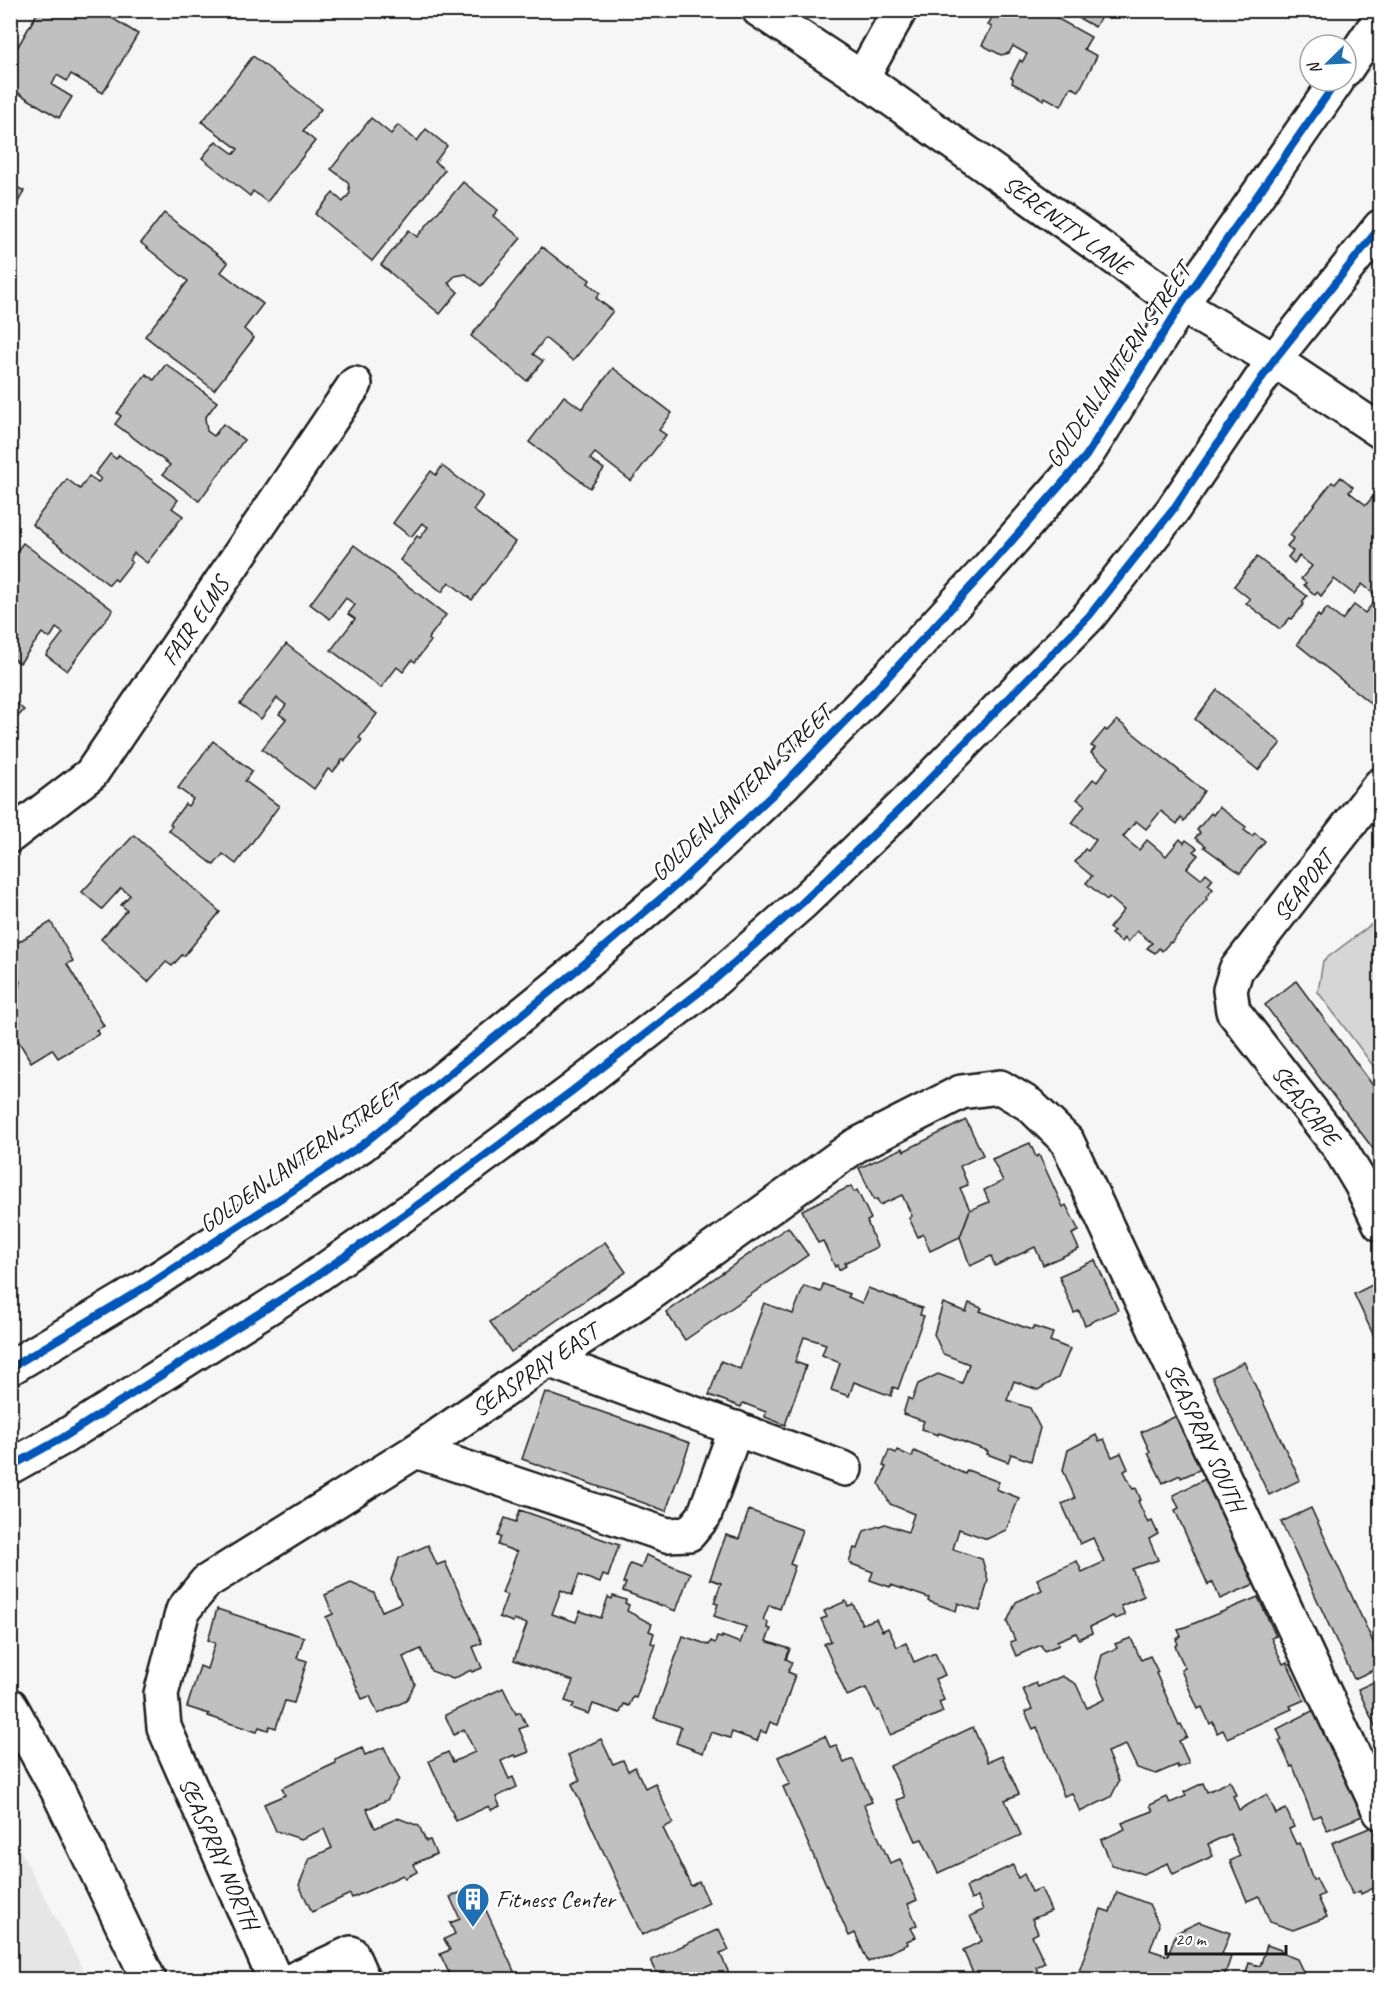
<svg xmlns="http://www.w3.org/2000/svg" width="1391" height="1990" font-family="Caveat,sans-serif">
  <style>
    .built { fill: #e6e6e6 }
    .green { fill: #d6d6d6; stroke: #797979; stroke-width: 1.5 }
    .building { fill: #c0c0c0; stroke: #1c1c1c; stroke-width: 1.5 }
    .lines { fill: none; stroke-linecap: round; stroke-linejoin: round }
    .minor-casing { stroke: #1c1c1c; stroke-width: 38 }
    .major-casing { stroke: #1c1c1c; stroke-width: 38 }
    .minor { stroke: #fff; stroke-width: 33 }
    .major { stroke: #fff; stroke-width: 33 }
    .cycleway-casing { stroke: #fff; stroke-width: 11 }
    .cycleway { stroke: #0057b8; stroke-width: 8 }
    .labels { text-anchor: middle; stroke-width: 5; stroke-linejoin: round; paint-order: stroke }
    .street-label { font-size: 24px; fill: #1c1c1c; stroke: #fff }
    .poi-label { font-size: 24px; fill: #1c1c1c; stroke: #fff; text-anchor: start }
  </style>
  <rect width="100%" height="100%" fill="#f6f6f6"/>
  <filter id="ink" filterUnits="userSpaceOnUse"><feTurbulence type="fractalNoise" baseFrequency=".0167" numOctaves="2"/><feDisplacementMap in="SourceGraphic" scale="12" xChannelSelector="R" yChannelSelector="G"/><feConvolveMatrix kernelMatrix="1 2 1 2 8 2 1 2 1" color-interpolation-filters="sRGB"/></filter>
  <g filter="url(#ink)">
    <polygon class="built" points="11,1833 88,1979 11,1979"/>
    <polygon class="green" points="1380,918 1380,1075 1318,992 1323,961"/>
    <g class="building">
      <polygon points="39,10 106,10 109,12 107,15 138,34 103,93 71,74 67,81 57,75 52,85 72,97 59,118 10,88 10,60"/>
      <polygon points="996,10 1042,10 1091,37 1084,49 1097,56 1079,91 1071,87 1061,106 1045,97 1044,100 1012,83 1013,79 1011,78 1020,60 1022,62 1027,54 1013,46 1009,53 1001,55 982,45 992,27 988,25"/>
      <polygon points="1064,10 1113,10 1109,16 1103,13 1095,27"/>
      <polygon points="253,56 321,109 303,131 315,141 267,202 253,191 250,196 202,158 216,141 234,154 238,149 202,122"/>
      <polygon points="371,118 391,134 398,125 417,141 426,129 447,146 435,162 445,170 372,261 315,214 333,193 343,202 350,193 348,182 331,169"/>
      <polygon points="463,182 498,210 493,216 521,238 481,286 466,274 455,276 448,283 458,292 440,314 381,265 409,230 417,237"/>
      <polygon points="10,183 24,191 10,217"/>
      <polygon points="164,213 228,263 221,272 263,304 244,329 254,338 214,390 145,336 188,281 141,243"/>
      <polygon points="542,247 568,267 569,265 590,280 588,283 600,293 596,298 613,311 573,361 545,338 533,354 543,361 527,381 471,336"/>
      <polygon points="166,364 217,402 205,418 207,431 214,436 223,424 244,440 199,501 163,474 170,465 115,424 121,416 117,413 146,374 154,380"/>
      <polygon points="613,368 672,413 659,430 666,435 631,481 595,453 590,459 604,469 590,488 529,442 564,396 582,409"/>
      <polygon points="110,454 116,459 119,455 178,500 172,508 183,516 147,563 134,553 129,560 132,562 117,581 114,579 109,585 32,524 67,479 80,489 89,476 98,482 101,479 95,474"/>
      <polygon points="442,466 483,496 473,510 515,542 472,600 449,582 442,592 400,560 417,536 420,538 428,527 422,523 411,537 393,523 431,471 436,475"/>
      <polygon points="1341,477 1353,487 1349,492 1366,505 1375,494 1379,497 1380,496 1380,522 1378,525 1380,527 1380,711 1297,644 1318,615 1320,617 1327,608 1342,620 1354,605 1365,613 1378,597 1362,584 1354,594 1334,579 1321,596 1317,592 1315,595 1304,585 1306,583 1301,579 1312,566 1299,556 1294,563 1288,557 1293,551 1287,546 1294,538 1290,535 1332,482 1335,484"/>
      <polygon points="23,543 113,610 67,671 46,655 63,633 56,628 50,638 42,633 20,663 10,657 10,560"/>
      <polygon points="354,545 446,615 428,639 431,641 415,662 412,660 403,672 397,667 381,688 331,650 355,619 348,614 355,605 346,598 330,619 310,604"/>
      <polygon points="1257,557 1307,596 1302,602 1304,604 1292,619 1290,618 1280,629 1246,603 1250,599 1234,586"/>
      <polygon points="286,644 377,714 359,738 362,740 345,761 343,759 333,772 328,769 314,789 262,749 286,719 279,714 286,705 277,698 261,719 240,704"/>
      <polygon points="1217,690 1281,743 1258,770 1195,719"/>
      <polygon points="10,698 24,710 12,723 16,727 10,733"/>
      <polygon points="1117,720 1204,791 1184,821 1181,818 1177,824 1161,811 1146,829 1136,821 1123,837 1139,850 1147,840 1166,856 1180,839 1184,843 1186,840 1197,848 1194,851 1198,855 1187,868 1201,879 1206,873 1213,879 1208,885 1213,889 1206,897 1207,899 1171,943 1170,942 1162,951 1159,948 1155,953 1147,948 1152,943 1137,931 1128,942 1124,938 1121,942 1111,934 1114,931 1109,928 1124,910 1109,897 1107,900 1086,883 1092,876 1075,862 1085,849 1088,851 1096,840 1072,823 1085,805 1077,799 1093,779 1097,782 1108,767 1091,753 1095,748 1091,746 1105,729 1107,731"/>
      <polygon points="213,741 252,771 245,781 279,806 236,864 223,854 214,865 168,830 172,826 170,824 185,804 188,806 193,799 178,788"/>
      <polygon points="1219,807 1246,827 1244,830 1252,836 1255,833 1265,841 1240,873 1204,847 1206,846 1195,838 1200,833 1197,830 1211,813 1213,815"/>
      <polygon points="134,835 220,912 184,956 182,955 172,966 166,962 148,982 101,939 127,910 121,905 130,895 121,888 102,909 82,892"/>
      <polygon points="51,922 73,961 67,964 104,1026 96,1030 99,1034 58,1058 52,1049 31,1062 10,1027 10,999 17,995 20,982 17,976 10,980 10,947"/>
      <polygon points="1296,981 1380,1095 1380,1158 1265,1005"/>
      <polygon points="966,1120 983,1155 960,1166 968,1185 960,1188 970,1210 960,1237 930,1251 923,1234 918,1237 909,1218 912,1216 902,1195 880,1205 877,1199 874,1200 859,1168 903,1148 904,1151"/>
      <polygon points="1030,1143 1036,1157 1039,1155 1063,1207 1066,1205 1079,1231 1072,1234 1079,1249 1043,1265 1035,1247 995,1266 991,1256 970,1266 960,1237 970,1210 989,1202 984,1190 1003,1181 992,1159"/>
      <polygon points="851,1186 854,1192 857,1190 871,1219 867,1221 877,1247 844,1263 846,1266 839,1270 837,1265 835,1267 823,1241 818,1243 802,1210"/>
      <polygon points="788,1227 808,1255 685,1340 666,1312"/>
      <polygon points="605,1242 626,1272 511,1352 490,1322"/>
      <polygon points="1095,1260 1118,1310 1085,1325 1079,1311 1074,1313 1059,1276"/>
      <polygon points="1380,1281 1380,1349 1354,1294"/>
      <polygon points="823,1284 850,1294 848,1297 862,1303 868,1288 922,1308 920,1315 924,1316 898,1389 893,1387 891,1396 854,1382 849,1396 831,1390 840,1363 822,1355 826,1344 804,1337 795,1362 806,1366 785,1425 765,1417 766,1412 743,1403 741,1407 709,1395 721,1361 740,1369 764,1303 793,1314 804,1286 821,1292"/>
      <polygon points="943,1303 966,1312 969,1303 982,1308 980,1311 1032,1330 1034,1327 1053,1333 1050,1341 1070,1349 1058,1378 1038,1390 1014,1381 1007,1400 1030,1408 1040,1428 1031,1461 1011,1454 1008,1462 987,1454 988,1451 939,1433 938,1435 921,1429 924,1421 903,1414 908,1398 912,1400 918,1384 938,1374 962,1383 969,1364 943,1354 934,1334"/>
      <polygon points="1244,1362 1300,1480 1269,1495 1212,1377"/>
      <polygon points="545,1392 690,1443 666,1511 522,1459"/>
      <polygon points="1183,1413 1206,1462 1200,1465 1201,1469 1181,1478 1180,1475 1163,1483 1148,1453 1150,1452 1141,1432"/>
      <polygon points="1096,1435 1099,1441 1104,1439 1112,1457 1121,1453 1128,1469 1124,1471 1133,1489 1136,1488 1141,1500 1138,1501 1148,1523 1152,1521 1158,1534 1149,1539 1158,1560 1132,1569 1144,1596 1121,1606 1125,1615 1115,1619 1113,1616 1090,1627 1092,1633 1079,1639 1076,1633 1057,1641 1059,1645 1044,1651 1041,1645 1016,1656 1010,1642 1015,1640 1007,1622 1016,1602 1042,1590 1037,1579 1077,1561 1082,1572 1104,1562 1093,1538 1080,1544 1062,1504 1075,1498 1063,1470 1068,1450"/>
      <polygon points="889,1450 896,1453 897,1450 912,1457 914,1451 965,1474 967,1470 999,1482 996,1489 1019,1498 1006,1530 987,1539 959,1529 953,1549 982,1559 988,1580 980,1611 958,1603 956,1611 928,1601 929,1598 891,1585 890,1587 870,1580 873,1572 849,1563 854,1548 858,1549 864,1531 885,1524 908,1532 914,1514 890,1504 879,1484 886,1467 883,1466"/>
      <polygon points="1205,1479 1206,1481 1212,1479 1259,1582 1220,1599 1213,1582 1208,1585 1175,1510 1179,1508 1173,1495"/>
      <polygon points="1311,1508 1380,1657 1380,1667 1354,1679 1281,1522"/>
      <polygon points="520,1510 619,1545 608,1577 603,1575 600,1583 579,1575 572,1595 561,1590 552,1614 576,1622 580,1611 601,1618 608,1597 612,1599 613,1596 626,1600 625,1603 629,1605 627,1611 652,1624 649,1631 654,1633 651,1643 655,1644 636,1698 633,1697 629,1706 624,1704 620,1713 593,1704 589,1714 572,1708 574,1704 565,1701 573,1681 514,1660 527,1624 514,1620 513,1622 499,1617 507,1595 502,1593 517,1552 498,1545 501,1537 498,1536 505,1518 516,1522"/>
      <polygon points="749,1510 802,1530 790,1564 795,1566 780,1609 769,1605 763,1620 768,1622 767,1628 771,1629 766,1641 790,1649 786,1659 792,1662 788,1672 795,1675 778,1725 770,1722 766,1733 761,1731 757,1741 732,1732 730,1738 711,1732 703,1753 676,1743 681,1727 654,1718 683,1636 709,1645 711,1641 715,1643 717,1637 722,1638 722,1636 740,1643 746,1627 714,1616 718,1604 714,1603 721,1583 710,1579 726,1535 739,1539"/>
      <polygon points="428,1545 437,1565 445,1562 482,1643 473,1647 482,1668 472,1672 471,1670 453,1679 431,1671 421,1649 403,1657 415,1684 406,1701 378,1714 370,1696 362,1699 326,1617 333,1614 325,1595 351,1583 374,1593 382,1611 401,1603 391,1580 399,1558"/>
      <polygon points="646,1555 690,1573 676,1611 623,1591 626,1583 623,1583 630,1564 641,1568"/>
      <polygon points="1258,1597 1276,1636 1271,1638 1283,1664 1287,1662 1304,1700 1290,1706 1292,1709 1227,1738 1223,1730 1217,1733 1213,1722 1210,1724 1202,1707 1198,1709 1181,1670 1185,1668 1175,1646 1178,1644 1176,1639 1181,1636 1178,1630"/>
      <polygon points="846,1601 848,1606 853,1604 862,1624 876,1619 882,1631 888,1628 897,1647 906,1643 914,1662 935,1653 945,1675 935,1679 944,1700 939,1702 943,1712 890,1735 879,1710 877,1711 866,1688 847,1696 824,1644 831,1641 821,1619 827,1617 824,1611"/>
      <polygon points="217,1609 304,1637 297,1658 307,1661 294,1703 285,1701 276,1728 270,1726 268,1730 259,1727 257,1732 208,1716 209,1714 187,1707 200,1666 207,1669 215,1643 208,1640"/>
      <polygon points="1131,1638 1141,1660 1150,1656 1158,1672 1156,1673 1179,1725 1181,1724 1187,1737 1179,1741 1189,1763 1178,1768 1177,1765 1156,1774 1137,1768 1126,1745 1107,1752 1119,1781 1111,1797 1080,1812 1072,1793 1064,1796 1037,1727 1033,1729 1025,1712 1032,1709 1023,1689 1036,1683 1038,1687 1062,1676 1076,1684 1087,1708 1105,1699 1096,1678 1102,1655 1117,1648 1115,1644"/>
      <polygon points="1380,1679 1380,1737 1358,1689"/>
      <polygon points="503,1688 516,1714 520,1712 527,1726 519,1729 529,1752 516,1757 514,1755 501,1761 509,1779 513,1777 517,1787 496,1797 500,1806 491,1810 489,1806 456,1821 429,1761 448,1752 453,1762 475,1752 464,1729 454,1735 445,1715"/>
      <polygon points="1316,1709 1365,1815 1327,1830 1320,1815 1313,1818 1293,1766 1291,1767 1279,1741 1282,1740 1277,1729"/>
      <polygon points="973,1727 988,1762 1002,1756 1019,1794 1005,1800 1021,1835 938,1873 922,1839 916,1841 897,1800 905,1797 890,1766"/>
      <polygon points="825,1736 830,1747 836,1745 844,1763 853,1759 872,1802 864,1805 890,1863 900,1859 917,1900 908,1904 917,1925 911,1928 916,1937 907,1941 908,1944 868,1962 855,1933 849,1936 783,1787 790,1784 778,1757"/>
      <polygon points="601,1739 613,1764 623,1760 628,1771 635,1767 645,1788 655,1783 673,1823 663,1828 691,1886 699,1881 709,1903 642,1935 572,1784 580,1780 568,1755"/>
      <polygon points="384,1747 399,1779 387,1800 367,1809 375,1828 398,1818 419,1826 426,1841 430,1840 436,1854 414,1864 417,1872 405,1878 403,1875 352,1898 350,1894 312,1912 299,1885 310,1858 332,1848 324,1829 301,1839 276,1831 264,1804 285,1795 282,1788 336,1763 335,1760 362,1748 365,1755"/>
      <polygon points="1230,1781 1236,1795 1233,1796 1239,1810 1267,1794 1276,1814 1286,1809 1294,1827 1289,1829 1296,1844 1300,1843 1313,1880 1316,1878 1324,1894 1318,1897 1327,1917 1293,1930 1270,1922 1259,1896 1247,1901 1230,1861 1240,1856 1230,1834 1208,1844 1213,1856 1173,1874 1168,1863 1143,1874 1112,1865 1101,1840 1125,1829 1122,1823 1153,1811 1150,1805 1167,1797 1170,1803 1186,1796 1184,1792 1203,1783 1207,1792"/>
      <polygon points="1372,1827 1380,1845 1380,1885 1361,1894 1360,1891 1352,1894 1332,1843"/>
      <polygon points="1013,1865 1018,1878 1024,1874 1032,1892 1041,1888 1051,1911 1032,1919 1038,1933 1032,1936 1045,1963 1036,1967 1040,1977 1033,1980 976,1980 963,1950 982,1941 970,1916 983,1910 978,1897 971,1900 966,1887"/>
      <polygon points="475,1886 518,1980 455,1980 454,1976 451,1977 440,1954 450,1950 444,1939 455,1934 450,1923 460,1919 450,1897"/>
      <polygon points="1117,1892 1149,1904 1159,1925 1150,1950 1168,1956 1176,1933 1199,1922 1230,1933 1222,1954 1231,1957 1223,1980 1076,1980 1101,1909 1110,1912"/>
      <polygon points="719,1929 729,1950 720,1953 732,1980 660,1980 651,1960"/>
      <polygon points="1267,1945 1281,1950 1281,1953 1297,1959 1307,1980 1244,1980 1249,1963 1260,1966"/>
    </g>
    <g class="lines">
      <defs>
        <g id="minor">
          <polyline points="759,10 862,78 1181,305 1274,360 1380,431"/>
          <polyline points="862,78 900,10"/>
          <polyline points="1380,785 1236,970 1230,990 1233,1011 1339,1147 1361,1184 1380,1224"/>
          <polyline points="10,836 91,774 355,384"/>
          <polyline points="548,1360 845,1469"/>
          <polyline points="416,1451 667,1535 689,1534 704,1516 736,1428"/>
          <polyline points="10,1705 58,1791 149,1980"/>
          <polyline points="275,1980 164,1727 161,1694 183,1610 206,1582 416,1451 548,1360 647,1296 855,1146 961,1092 1000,1087 1030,1105 1067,1141 1380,1812"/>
          <polyline points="292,1980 351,1953 363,1980"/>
        </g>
        <g id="major">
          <polyline points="1346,69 1380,19"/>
          <polyline points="10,1368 147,1286 362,1145 577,970 680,882 784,784 886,679 989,567 1086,456 1181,305 1337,81"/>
          <polyline points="10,1467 64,1437 302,1286 436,1192 572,1091 711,983 802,903 901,808 1089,616 1172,511 1274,360 1380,227"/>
        </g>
      </defs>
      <use href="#minor" class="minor-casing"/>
      <use href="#major" class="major-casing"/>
      <use href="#minor" class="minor"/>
      <use href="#major" class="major"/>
      <defs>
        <g id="cycleway">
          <polyline points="10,1368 147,1286 362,1145 577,970 680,882 784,784 886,679 989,567 1086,456 1181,305 1337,81"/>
          <polyline points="10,1467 64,1437 302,1286 436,1192 572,1091 711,983 802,903 901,808 1089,616 1172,511 1274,360 1380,227"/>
        </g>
      </defs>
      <use href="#cycleway" class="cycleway-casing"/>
      <use href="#cycleway" class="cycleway"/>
    </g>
  </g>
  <defs>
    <symbol id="building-pin" viewBox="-11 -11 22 30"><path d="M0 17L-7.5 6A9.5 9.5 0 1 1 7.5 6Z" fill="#1f6fb2" stroke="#fff"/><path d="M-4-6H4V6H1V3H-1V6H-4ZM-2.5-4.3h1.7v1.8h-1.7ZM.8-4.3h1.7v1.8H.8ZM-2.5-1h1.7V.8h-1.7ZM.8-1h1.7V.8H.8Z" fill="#fff"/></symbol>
  </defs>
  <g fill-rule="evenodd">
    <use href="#building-pin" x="454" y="1880" width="38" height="52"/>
  </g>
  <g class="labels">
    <g class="street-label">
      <text transform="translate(1067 225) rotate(36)" y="8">SERENITY LANE</text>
      <text transform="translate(1118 365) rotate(-56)" y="8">GOLDEN LANTERN STREET</text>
      <text transform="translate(195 621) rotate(-56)" y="8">FAIR ELMS</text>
      <text transform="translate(741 793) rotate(-44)" y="8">GOLDEN LANTERN STREET</text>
      <text transform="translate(1303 886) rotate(-52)" y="8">SEAPORT</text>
      <text transform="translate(1306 1105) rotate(52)" y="8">SEASCAPE</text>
      <text transform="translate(300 1158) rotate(-35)" y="8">GOLDEN LANTERN STREET</text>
      <text transform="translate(535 1370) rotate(-34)" y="8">SEASPRAY EAST</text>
      <text transform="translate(1205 1437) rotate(65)" y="8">SEASPRAY SOUTH</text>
      <text transform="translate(219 1853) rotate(66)" y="8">SEASPRAY NORTH</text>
    </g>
    <g class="poi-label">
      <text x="496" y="1907">Fitness Center</text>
    </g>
  </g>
  <rect width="1391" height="1990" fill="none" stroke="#fff" stroke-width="36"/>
  <rect x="18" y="18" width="1355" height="1954" fill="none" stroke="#1c1c1c" stroke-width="2" filter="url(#ink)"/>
  <g transform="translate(1328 63) rotate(246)"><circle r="28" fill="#ffffff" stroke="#a4a4a4" stroke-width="1.5"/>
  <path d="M0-4.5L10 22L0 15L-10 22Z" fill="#1f6fb2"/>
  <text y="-9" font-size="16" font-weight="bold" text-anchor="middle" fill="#1c1c1c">N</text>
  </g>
  <path d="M1166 1945v9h120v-9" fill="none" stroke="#1c1c1c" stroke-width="3"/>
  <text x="1175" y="1945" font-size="18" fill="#1c1c1c" stroke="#ffffff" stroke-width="4.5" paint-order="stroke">20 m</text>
</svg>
